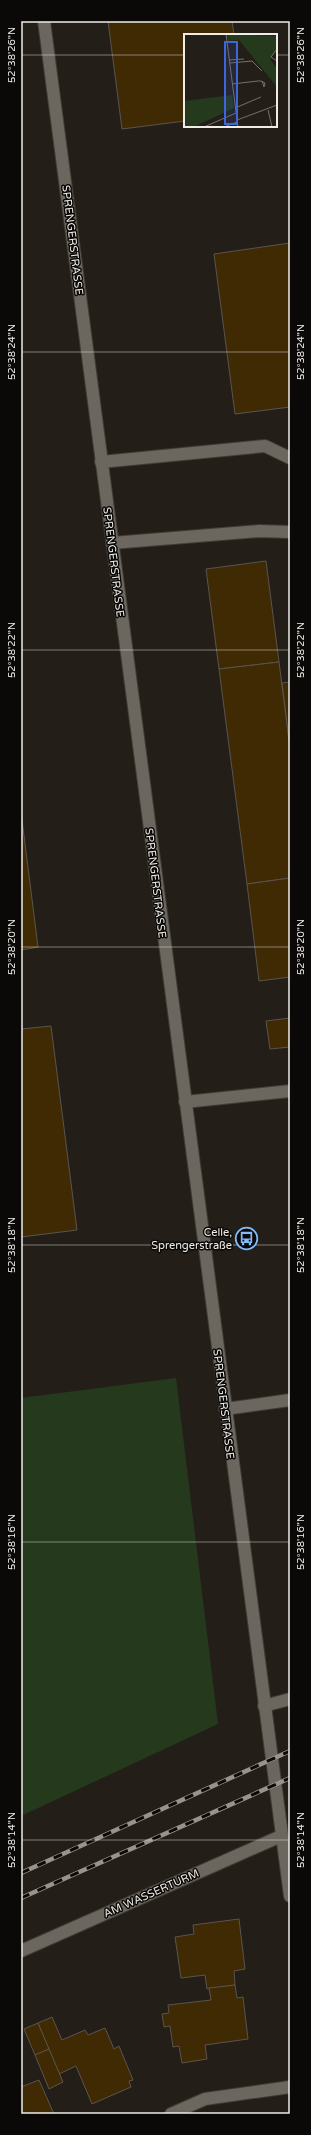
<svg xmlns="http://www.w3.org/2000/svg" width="311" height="2135" font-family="'Varela Round',sans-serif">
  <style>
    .green { fill: #25391c }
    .building { fill: #3f2a04; stroke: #5a544d }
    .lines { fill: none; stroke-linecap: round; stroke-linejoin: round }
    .service-casing { stroke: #3f3b36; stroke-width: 14 }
    .minor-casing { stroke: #3f3b36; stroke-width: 14 }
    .tertiary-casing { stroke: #3f3b36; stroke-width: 14 }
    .service { stroke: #6b665e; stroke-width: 12 }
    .minor { stroke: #6b665e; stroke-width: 12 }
    .tertiary { stroke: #6b665e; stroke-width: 12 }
    .rail-casing { stroke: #97938d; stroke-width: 4.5 }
    .rail { stroke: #0b0907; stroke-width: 3; stroke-dasharray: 9; stroke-linecap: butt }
    .ticks { fill: none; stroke: #f0ede8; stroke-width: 1; stroke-opacity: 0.45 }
    .labels { text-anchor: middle; stroke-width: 3; stroke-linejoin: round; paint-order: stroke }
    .street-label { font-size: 11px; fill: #f0ede8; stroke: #0b0907 }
    .poi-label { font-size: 11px; fill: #f0ede8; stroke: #0b0907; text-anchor: end }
    .inset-road { fill: none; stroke: #75716b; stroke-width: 1 }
    .view { fill: #3d66da; fill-opacity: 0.15; stroke: #3d66da; stroke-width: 2 }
    .inset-edge { fill: none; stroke: #f0ede8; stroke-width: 2 }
    .neatline { fill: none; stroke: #f0ede8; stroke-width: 1.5 }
    .ticks-label { font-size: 10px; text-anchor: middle; fill: #f0ede8 }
  </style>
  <rect width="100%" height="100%" fill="#231f18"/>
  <polygon class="green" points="176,1378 218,1724 21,1816 21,1398"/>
  <g class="building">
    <polygon points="108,21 232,21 234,35 185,35 185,121 122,129"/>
    <polygon points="290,243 290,407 235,414 214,254"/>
    <polygon points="266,561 279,662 219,669 206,569"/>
    <polygon points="279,662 290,748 290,878 247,884 219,669"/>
    <polygon points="290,682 290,748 282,683"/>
    <polygon points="21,812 38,947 21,950"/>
    <polygon points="290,878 290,977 259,981 247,884"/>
    <polygon points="290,1018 290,1047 270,1049 266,1021"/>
    <polygon points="51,1026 77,1230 21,1237 21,1029"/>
    <polygon points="239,1919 245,1969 234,1971 235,1985 207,1989 205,1975 181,1978 175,1937 194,1934 193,1925"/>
    <polygon points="235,1985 237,1998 243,1997 248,2039 205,2045 207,2059 182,2063 179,2046 173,2047 170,2026 164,2027 162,2014 169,2013 168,2005 211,2000 209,1988"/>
    <polygon points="52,2017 62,2040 85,2030 88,2035 105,2028 114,2049 119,2046 133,2080 129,2081 131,2087 92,2104 76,2066 59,2074 38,2023"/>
    <polygon points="38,2023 49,2049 35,2055 24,2029"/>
    <polygon points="49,2049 63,2082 49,2089 35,2055"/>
    <polygon points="39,2080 54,2114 21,2114 21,2087"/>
  </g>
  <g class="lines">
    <defs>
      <g id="service">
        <polyline points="101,462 265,446 290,458"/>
        <polyline points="112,543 259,531 290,532"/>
        <polyline points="225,1409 290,1400"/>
      </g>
      <g id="minor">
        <polyline points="185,1102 290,1091"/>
        <polyline points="264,1706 290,1699"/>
        <polyline points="21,1951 281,1836"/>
        <polyline points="171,2114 205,2099 290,2087"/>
      </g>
      <polyline id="tertiary" points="44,21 290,1896"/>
    </defs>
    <use href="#service" class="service-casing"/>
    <use href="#minor" class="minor-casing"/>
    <use href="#tertiary" class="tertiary-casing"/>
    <use href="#service" class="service"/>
    <use href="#minor" class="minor"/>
    <use href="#tertiary" class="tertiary"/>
    <defs>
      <g id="rail">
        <polyline points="21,1873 290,1751"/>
        <polyline points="21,1898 290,1778"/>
      </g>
    </defs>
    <use href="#rail" class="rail-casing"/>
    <use href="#rail" class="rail"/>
  </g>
  <path class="ticks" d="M21,55H185M276,55H290M21,352H290M21,650H290M21,947H290M21,1245H290M21,1542H290M21,1840H290"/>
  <defs>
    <symbol id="bus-ring" viewBox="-11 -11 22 22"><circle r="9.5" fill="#0b0907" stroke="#82bcfa" stroke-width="1.5"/><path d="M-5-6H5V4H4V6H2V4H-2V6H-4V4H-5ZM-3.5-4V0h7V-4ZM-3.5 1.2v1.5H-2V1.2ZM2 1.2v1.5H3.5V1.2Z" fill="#82bcfa"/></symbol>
  </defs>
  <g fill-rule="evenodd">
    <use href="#bus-ring" x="234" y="1226" width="25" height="25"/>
  </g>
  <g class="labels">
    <g class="street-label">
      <text transform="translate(73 240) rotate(83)" y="4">SPRENGERSTRASSE</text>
      <text transform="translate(114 562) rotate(83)" y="4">SPRENGERSTRASSE</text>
      <text transform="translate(156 883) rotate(83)" y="4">SPRENGERSTRASSE</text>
      <text transform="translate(224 1404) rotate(83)" y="4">SPRENGERSTRASSE</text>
      <text transform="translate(151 1893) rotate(-24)" y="4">AM WASSERTURM</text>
    </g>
    <g class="poi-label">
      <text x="232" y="1236">Celle,<tspan x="232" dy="13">Sprengerstraße</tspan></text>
    </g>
  </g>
  <g transform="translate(184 34)">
    <rect width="93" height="93" fill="#231f18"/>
    <path d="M43,0L93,2V15L86,25L93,35V53L55,6L44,7ZM48,61L50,74L10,93H0V67Z" fill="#25391c"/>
    <path class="inset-road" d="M42,0L54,93M93,15L87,23L93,27M45,26L60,25M46,29L68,27L78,37M48,50L74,47H77L81,49L80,53L78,47M51,74L77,63M84,76L88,93M53,86L93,71M20,93L52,79M40,93L53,88"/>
    <path class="view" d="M41,8H53V90H41Z"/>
    <rect width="93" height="93" class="inset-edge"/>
  </g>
  <rect width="311" height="2135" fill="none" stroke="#0b0907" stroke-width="44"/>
  <rect x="22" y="22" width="267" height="2091" class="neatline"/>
  <g class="ticks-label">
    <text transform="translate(11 55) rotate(-90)" y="4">52°38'26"N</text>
    <text transform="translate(300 55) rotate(-90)" y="4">52°38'26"N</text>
    <text transform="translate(11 352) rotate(-90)" y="4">52°38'24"N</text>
    <text transform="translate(300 352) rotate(-90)" y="4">52°38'24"N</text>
    <text transform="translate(11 650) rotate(-90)" y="4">52°38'22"N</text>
    <text transform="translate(300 650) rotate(-90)" y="4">52°38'22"N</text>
    <text transform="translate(11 947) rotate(-90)" y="4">52°38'20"N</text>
    <text transform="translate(300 947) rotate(-90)" y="4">52°38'20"N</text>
    <text transform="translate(11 1245) rotate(-90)" y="4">52°38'18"N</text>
    <text transform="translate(300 1245) rotate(-90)" y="4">52°38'18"N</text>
    <text transform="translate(11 1542) rotate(-90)" y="4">52°38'16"N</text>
    <text transform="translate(300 1542) rotate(-90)" y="4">52°38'16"N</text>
    <text transform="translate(11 1840) rotate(-90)" y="4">52°38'14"N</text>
    <text transform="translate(300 1840) rotate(-90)" y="4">52°38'14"N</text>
  </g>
</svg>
